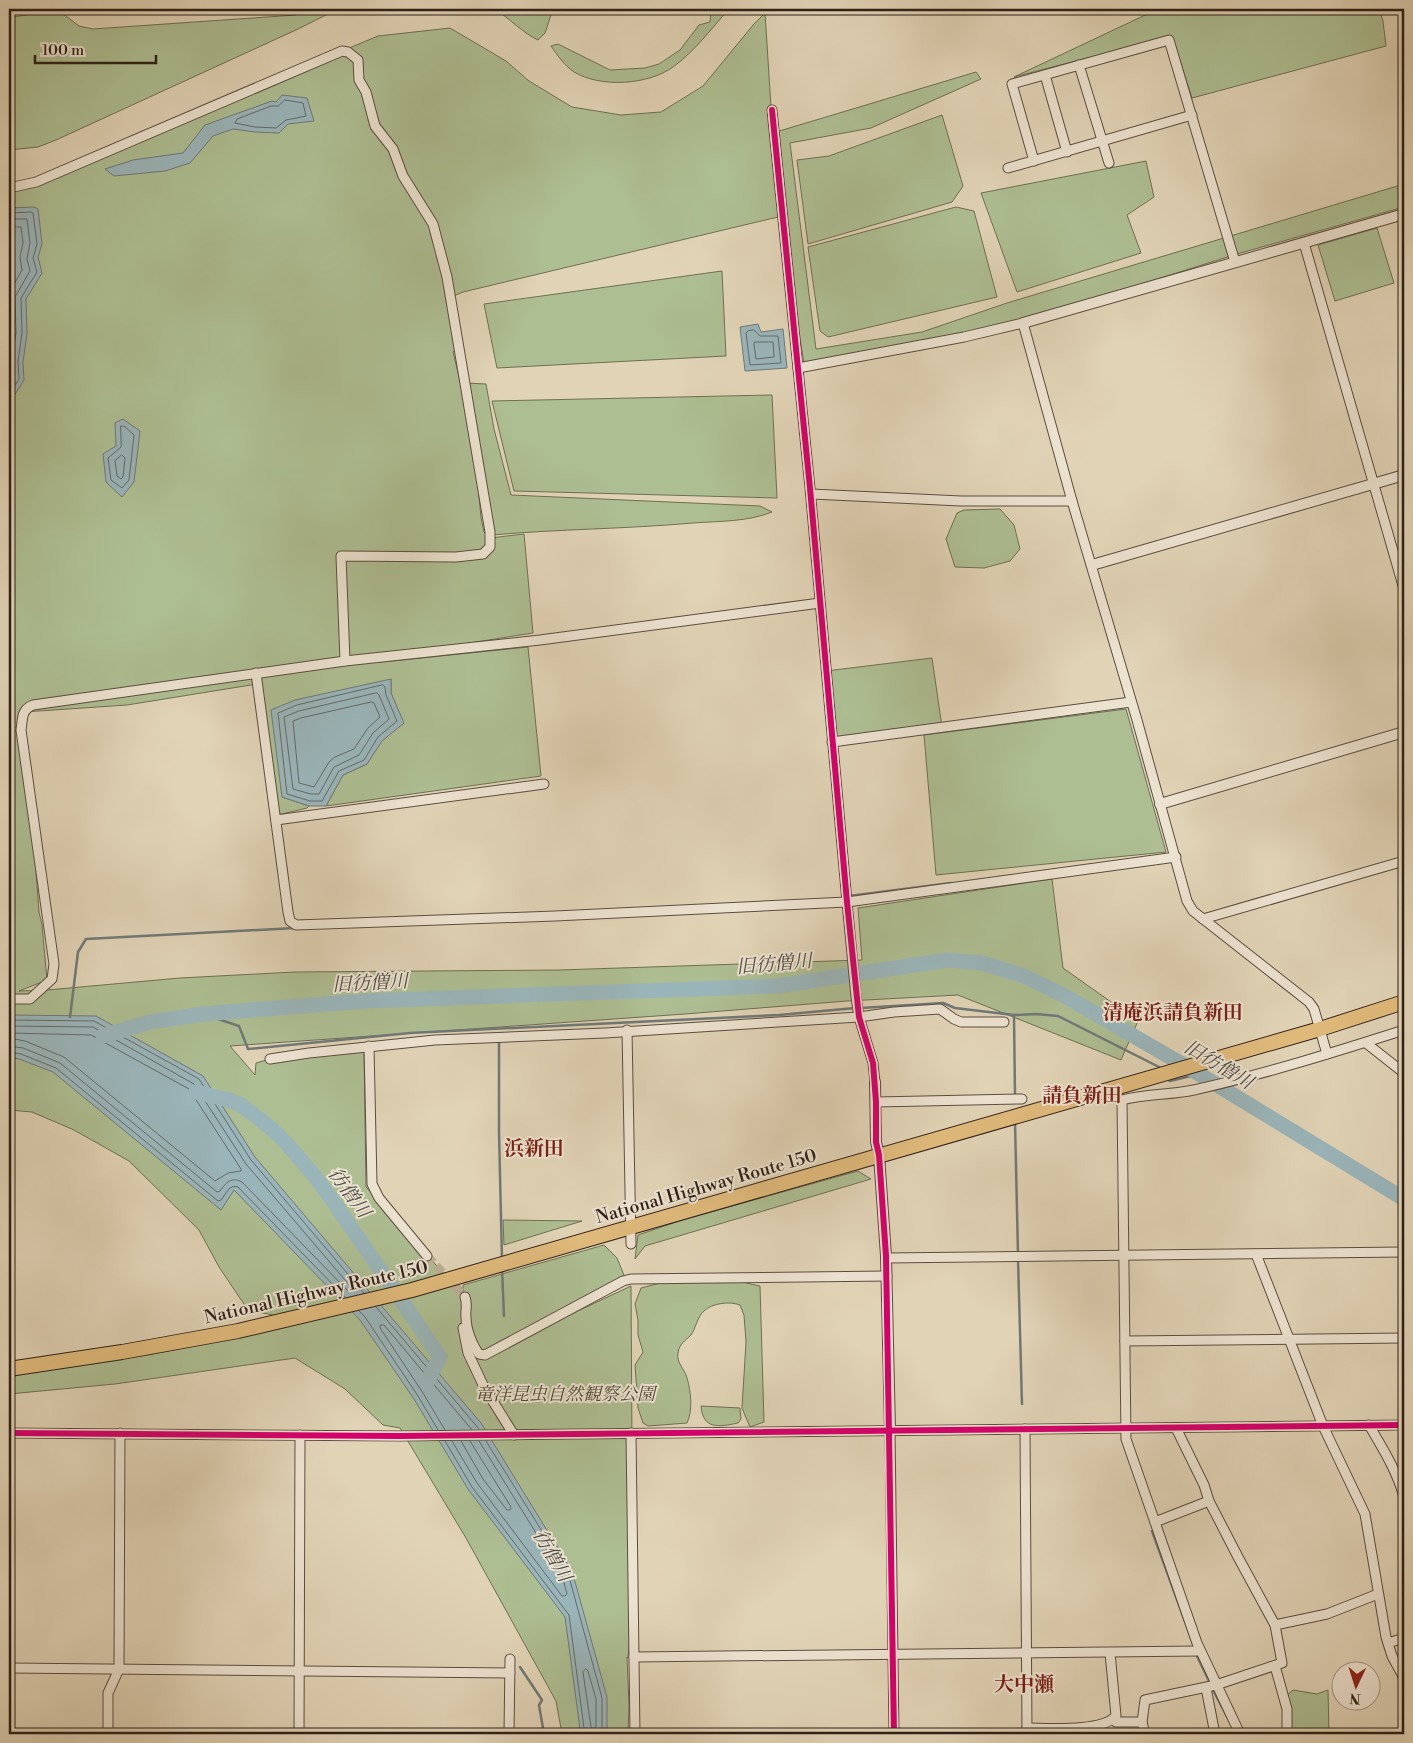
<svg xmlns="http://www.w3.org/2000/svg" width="1413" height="1743" font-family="'Libre Bodoni','Noto Serif JP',serif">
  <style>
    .green { fill: #adbe92; stroke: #6e6f55 }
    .water { fill: #9ab5ba; stroke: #6f7979 }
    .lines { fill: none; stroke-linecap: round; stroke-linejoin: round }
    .shore { stroke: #646a69; stroke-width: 1 }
    .stream { stroke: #6f7979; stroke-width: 2.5 }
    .river { stroke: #9ab5ba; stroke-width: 15 }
    .minor-tunnel { stroke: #bdaf96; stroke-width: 9; stroke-dasharray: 9 4.5; stroke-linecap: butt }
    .minor-casing { stroke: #5c4d40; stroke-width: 11 }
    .tertiary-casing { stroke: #5c4d40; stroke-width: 12 }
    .trunk-casing { stroke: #2f2018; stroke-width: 16 }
    .minor { stroke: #ece2d0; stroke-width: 9 }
    .tertiary { stroke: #ece2d0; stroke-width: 10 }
    .trunk { stroke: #e0ba7b; stroke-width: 14 }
    .cycleway-casing { stroke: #ece2d0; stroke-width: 9 }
    .cycleway { stroke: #d6006c; stroke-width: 6 }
    .labels { text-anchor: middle; stroke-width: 4; stroke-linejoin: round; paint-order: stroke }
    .street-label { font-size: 18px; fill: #2f2018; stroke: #ece2d0 }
    .park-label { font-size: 18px; font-style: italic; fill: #4e4836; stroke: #ece2d0 }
    .water-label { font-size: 19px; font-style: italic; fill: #4f4d49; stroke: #ece2d0 }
    .quarter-label { font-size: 20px; font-weight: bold; fill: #7a1f14; stroke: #ece2d0 }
  </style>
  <rect width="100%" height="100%" fill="#e1d3b6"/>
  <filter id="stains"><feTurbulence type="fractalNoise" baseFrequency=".004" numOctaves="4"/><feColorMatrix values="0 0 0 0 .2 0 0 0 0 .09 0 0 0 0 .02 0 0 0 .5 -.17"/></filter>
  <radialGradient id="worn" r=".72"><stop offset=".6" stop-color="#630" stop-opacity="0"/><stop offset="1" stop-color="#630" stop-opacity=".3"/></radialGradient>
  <g class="green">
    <polygon points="297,9 338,9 298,29 56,140 38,147 9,150 9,18 36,13 62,13 79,26 93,29 296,15"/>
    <path d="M495,9H551L552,12L545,33L538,40C523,33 510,19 495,9Z"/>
    <path d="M729,9C711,29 695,51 673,67C648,85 601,88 574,72C564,65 558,56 551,46L558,44L610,70L645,68L659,64L680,50L699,25L710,22L711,12Z"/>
    <polygon points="1158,9 1379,9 1383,21 1386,46 1192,98 1172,36 1014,77"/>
    <path d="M765,13L778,217L463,292L448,298L455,350L453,352L471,426L465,383L486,384L494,429L511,495L760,506L772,512C747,522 720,521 693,523C626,529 559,529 492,535L474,443L481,518L484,532L490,538L524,534L533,633L323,666L392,661L528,647L541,776L326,806L343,775L367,764L382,740L403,723L391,693V679L282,797L309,806L307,808L278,815L257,684L127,705L24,712L39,912L42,925L47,980L19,991L47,990L180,978L295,972L559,970L862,960L858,908L1052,879L1063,968L1138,1021L1121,1060L958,995L847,1001L685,1014L230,1046L255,1075L256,1063L270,1059L364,1051L366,1187L463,1295V1285L604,1245L617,1258L626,1280L482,1356L631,1286L633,1609L628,1658L627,1657L629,1706L628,1734H562L556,1701L466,1538L400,1428L383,1425L345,1389L295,1358L115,1384L9,1394V1374L148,1355L287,1327L273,1315L248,1310L219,1267L199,1230L129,1161L74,1130L32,1112L9,1110V188L21,185L378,36L450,28L506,61L529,81L572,107L621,115L661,112L703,86L754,24Z"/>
    <polygon points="976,72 981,79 871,128 790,143 816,349 922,332 1007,303 1404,184 1404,207 1237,254 1004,327 804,363 786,253 776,132"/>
    <polygon points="942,115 963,186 952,202 808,244 797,160 829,156"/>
    <polygon points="1146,161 1154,197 1127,215 1141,253 1017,292 981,193"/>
    <polygon points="956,207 974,211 997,297 828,337 820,331 808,247"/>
    <polygon points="1377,228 1394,283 1335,301 1318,245"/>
    <polygon points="722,271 726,356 497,368 484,304"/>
    <polygon points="772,395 777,498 514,491 492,401"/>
    <polygon points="1000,509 1014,525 1020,549 1010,561 984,568 955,567 946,539 957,513 964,510"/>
    <polygon points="932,658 942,727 832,742 826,671"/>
    <polygon points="1126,709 1166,852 936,875 924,735"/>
    <polygon points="858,1171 871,1179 645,1246 635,1259 638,1235 685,1219"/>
    <polygon points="503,1220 582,1221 504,1245"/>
    <path d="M724,1278L760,1286L764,1422L750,1427L742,1408L746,1342L744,1315L740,1305C730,1301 712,1303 704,1311C697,1317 696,1328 691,1335C685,1341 679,1344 678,1353C676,1363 685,1369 687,1378C691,1391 693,1411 687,1423L648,1426L643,1423L638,1408L635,1365L643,1352L638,1335V1320L635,1304L641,1288L664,1282Z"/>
    <path d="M701,1406L740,1408L741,1419L738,1423C719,1427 703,1430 701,1406Z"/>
    <polygon points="1293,1690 1317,1694 1328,1690 1329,1734 1288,1734 1284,1698"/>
  </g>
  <g class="water">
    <polygon points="282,95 307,98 314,121 288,124 279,133 255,132 233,129 213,136 190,163 165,171 114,176 105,169 133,160 183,153 205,125 272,101 276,102"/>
    <polygon points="34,207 38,209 42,244 38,257 42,273 26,299 27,334 23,362 24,380 9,404 9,208"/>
    <polygon points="758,324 761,332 783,329 787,368 745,371 740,327"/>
    <polygon points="123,419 140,431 134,482 122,497 106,482 103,454 116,446 115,423"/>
    <polygon points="391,679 391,693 404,723 382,741 367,764 343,775 326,806 309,806 282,797 271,710 295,700"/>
    <polygon points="9,1015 96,1016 203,1076 255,1157 481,1423 572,1571 607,1697 607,1734 579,1734 580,1729 565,1617 468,1489 414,1399 360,1320 234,1190 221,1210 53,1072 19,1059 9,1057"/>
  </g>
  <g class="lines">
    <g class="shore">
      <polygon points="285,100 303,103 306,116 286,120 276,128 255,127 235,123 237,119 271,106 278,106"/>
      <polyline points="9,213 31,212 33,213 37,244 33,258 37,272 21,298 22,333 18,361 19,379 9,395"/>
      <polyline points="9,219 27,219 30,243 27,259 30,271 15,297 16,333 12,361 13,377 9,383"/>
      <polyline points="9,227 21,227 23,243 20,257 22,270 9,293"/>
      <polygon points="754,330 760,336 778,336 781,363 750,365 746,333 748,331"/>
      <polygon points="755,342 773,342 774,357 756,359 754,344"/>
      <polygon points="121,426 124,426 134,435 129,480 122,488 111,480 108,458 121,447"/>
      <polygon points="122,455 125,458 123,477 121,479 117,476 115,461"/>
      <polygon points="383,685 385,687 386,695 397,721 378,737 364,760 339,771 322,801 310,801 287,794 278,713 297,705"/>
      <polygon points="377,693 379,695 389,719 373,733 359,755 334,767 319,794 311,794 293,789 284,717 299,711"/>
      <polygon points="372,702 374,703 380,717 368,728 354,749 335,757 329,762 314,787 299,783 293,721 301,718"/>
      <polyline points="9,1020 94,1021 199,1079 251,1160 364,1293"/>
      <path d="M9,1026L93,1027L194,1084L246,1164L351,1287V1290H347L242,1182C231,1176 226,1183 220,1191L217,1192L60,1063L23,1048L9,1046"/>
      <polyline points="9,1033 91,1035 189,1089 241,1169 241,1171 228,1173 215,1181 64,1057 25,1041 9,1038"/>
      <path d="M9,1052L21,1054L56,1068L218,1201L221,1200C226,1194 229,1184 238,1187L345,1297"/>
      <polyline points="376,1307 479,1429"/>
      <polyline points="359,1311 365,1317 418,1396 438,1430"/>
      <polyline points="445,1430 423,1393 380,1328 380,1325 384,1325 472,1430"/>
      <polyline points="445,1441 472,1487 569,1615 584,1728 584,1734"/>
      <polyline points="452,1441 477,1483 562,1596 565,1596 567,1594 562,1575 479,1441"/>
      <polyline points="461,1441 483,1479 507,1510 510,1510 511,1507 470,1441"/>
      <polyline points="486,1441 568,1573 602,1698 602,1734"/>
      <polygon points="586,1669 588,1671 596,1699 596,1727 593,1729 591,1727 583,1672"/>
    </g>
    <g class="stream">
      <polyline points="849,896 951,883"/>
      <polyline points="861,1008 943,1003 955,1008 1014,1015 1036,1014 1058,1016 1161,1068 1162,1070"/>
      <polyline points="203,1014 239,1026 248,1049 410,1033 779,1015 855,1008"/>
      <polyline points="1014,1015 1015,1096"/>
      <polyline points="70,1017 78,952 86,939 295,928"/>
      <polyline points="499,1040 499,1132 502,1260"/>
      <polyline points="1168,1079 1170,1081 1199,1074"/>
      <polyline points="1015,1122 1018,1254"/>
      <polyline points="1018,1259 1022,1404"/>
      <polyline points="502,1268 504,1316"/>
      <polyline points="1152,1531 1195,1649"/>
      <polyline points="1196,1654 1210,1683"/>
      <polyline points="520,1667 542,1700 539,1705 544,1734"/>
      <polyline points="1212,1688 1235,1732"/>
    </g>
    <g class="river">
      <polyline points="103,1036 150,1022 203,1014 364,1001 778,986 947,960 982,963 1024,976 1065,996 1199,1074 1404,1199"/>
      <polyline points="196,1092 229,1100 241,1105 272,1129 288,1145 312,1173 331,1198 440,1357 427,1382"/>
    </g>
    <polyline class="minor-tunnel" points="427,1256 465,1297"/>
    <defs>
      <g id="minor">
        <polyline points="1079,65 1109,163"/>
        <polyline points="1045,75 1067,152"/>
        <polyline points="772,110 810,488 847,902 856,997 859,1017 873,1063 875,1082"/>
        <polyline points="1034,161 1012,84 1169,40 1235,262"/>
        <polyline points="1008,168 1192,115"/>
        <polyline points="9,188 36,182 342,51 348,52 358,60 359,80 366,92 375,126 393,149 403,176 433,224 447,277 490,532 490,547 483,554 456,557 341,556 345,661"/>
        <polyline points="1304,243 1404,589"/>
        <polyline points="798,368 964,337 1023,323 1072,501 1137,720 1187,901 1193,911 1309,1002 1314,1009 1327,1054"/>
        <polyline points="811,494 961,501 1072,501"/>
        <polyline points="256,673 288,912 290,921 296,925 555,916 847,902 1176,857"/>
        <polyline points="832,742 1131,702"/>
        <polyline points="276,820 544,784"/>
        <polyline points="1203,919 1404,861"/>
        <path d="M9,999H30L52,979L54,964L21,730C23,718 21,710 33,705L345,661L540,640L820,603"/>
        <polyline points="627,1030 631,1244"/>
        <polyline points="1366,1043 1404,1073"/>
        <polyline points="369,1046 372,1184 379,1198 427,1256"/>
        <polyline points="270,1059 309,1053 435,1040 605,1033 859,1017 894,1012 940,1009 954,1019 961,1022 1004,1022"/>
        <polyline points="876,1102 1022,1099"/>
        <polyline points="1256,1254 1323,1426 1365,1514 1386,1637 1392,1656 1404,1678"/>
        <polyline points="886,1258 1404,1252"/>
        <path d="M465,1297C468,1306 465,1309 466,1317C466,1329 472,1345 479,1354L485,1355L623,1281L631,1279L887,1276"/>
        <polyline points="463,1328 468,1353 484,1387 514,1435"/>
        <polyline points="1125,1341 1404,1338"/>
        <path d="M1369,1425C1383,1449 1397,1471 1404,1497"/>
        <polyline points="1025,1429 1027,1734"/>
        <polyline points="890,1430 894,1734"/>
        <polyline points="9,1433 399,1436 1404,1425"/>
        <polyline points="631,1433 635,1734"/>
        <polyline points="1155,1522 1209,1501"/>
        <polyline points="1275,1625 1327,1614 1378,1594"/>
        <polyline points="1388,1643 1404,1638"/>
        <polyline points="634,1657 1200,1651"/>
        <polyline points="1275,1666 1287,1709 1287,1734"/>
        <polyline points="9,1668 510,1673"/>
        <polyline points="1206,1688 1215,1734"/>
        <polyline points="1113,1719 1116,1722 1142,1722"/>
        <path d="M1027,1728C1048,1728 1102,1732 1116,1716L1110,1653"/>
        <polyline points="108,1734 108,1693 119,1669 120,1433"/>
        <polyline points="299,1734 300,1435"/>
        <polyline points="509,1734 510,1659"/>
        <polyline points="1145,1734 1142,1722 1145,1700 1216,1685 1282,1663 1275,1625 1238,1557 1209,1501 1204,1485 1176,1428"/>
        <path d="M1240,1734L1197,1643L1126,1439L1122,1100C1145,1094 1170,1095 1194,1090C1265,1074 1335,1052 1404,1030"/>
      </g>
      <g id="tertiary">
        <polyline points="1023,323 1404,214"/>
        <polyline points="1092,565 1404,475"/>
        <polyline points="1160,804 1404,732"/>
        <polyline points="875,1082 876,1142 879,1155 886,1256 890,1430"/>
      </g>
      <polyline id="trunk" points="9,1369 122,1352 238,1331 412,1290 1320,1029 1404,1002"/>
    </defs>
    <use href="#minor" class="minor-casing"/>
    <use href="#tertiary" class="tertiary-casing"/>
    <use href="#trunk" class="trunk-casing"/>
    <use href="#minor" class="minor"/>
    <use href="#tertiary" class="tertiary"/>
    <use href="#trunk" class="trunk"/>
    <defs>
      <g id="cycleway">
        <polyline points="772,110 810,488 847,902 859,1017 873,1063 876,1102 876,1142 879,1155 886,1256 894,1734"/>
        <polyline points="9,1433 399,1436 1404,1425"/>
      </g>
    </defs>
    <use href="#cycleway" class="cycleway-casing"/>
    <use href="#cycleway" class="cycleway"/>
  </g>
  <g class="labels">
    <g class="street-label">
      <text transform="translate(706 1186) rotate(-16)" y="6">National Highway Route 150</text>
      <text transform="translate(316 1292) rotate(-13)" y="6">National Highway Route 150</text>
    </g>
    <g class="park-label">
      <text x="565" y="1400">竜洋昆虫自然観察公園</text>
    </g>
    <g class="water-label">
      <text transform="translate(774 963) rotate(-5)" y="7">旧彷僧川</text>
      <text transform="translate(370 982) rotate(-3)" y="7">旧彷僧川</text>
      <text transform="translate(1219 1064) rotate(31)" y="7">旧彷僧川</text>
      <text transform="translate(350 1192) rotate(54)" y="7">彷僧川</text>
      <text transform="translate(553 1555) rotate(60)" y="7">彷僧川</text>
    </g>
    <g class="quarter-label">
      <text x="1173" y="1019">清庵浜請負新田</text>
      <text x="1082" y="1102">請負新田</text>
      <text x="534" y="1155">浜新田</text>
      <text x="1024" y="1691">大中瀬</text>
    </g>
  </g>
  <rect width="1413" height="1743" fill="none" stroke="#e1d3b6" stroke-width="30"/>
  <rect x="10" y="10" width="1393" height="1723" fill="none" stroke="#2f2018" stroke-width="2.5"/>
  <rect x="15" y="15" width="1383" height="1713" fill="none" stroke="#2f2018"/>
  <g transform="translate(1356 1686) rotate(184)"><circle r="24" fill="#ece2d0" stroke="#a09486"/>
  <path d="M0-4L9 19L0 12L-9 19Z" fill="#8f2418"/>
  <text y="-8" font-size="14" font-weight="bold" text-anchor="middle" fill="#2f2018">N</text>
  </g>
  <path d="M35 55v8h121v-8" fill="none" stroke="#2f2018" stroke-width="2.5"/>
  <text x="42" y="55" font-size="15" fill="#2f2018" stroke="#ece2d0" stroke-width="4" paint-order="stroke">100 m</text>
  <rect width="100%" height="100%" filter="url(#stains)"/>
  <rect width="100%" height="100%" fill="url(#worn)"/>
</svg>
